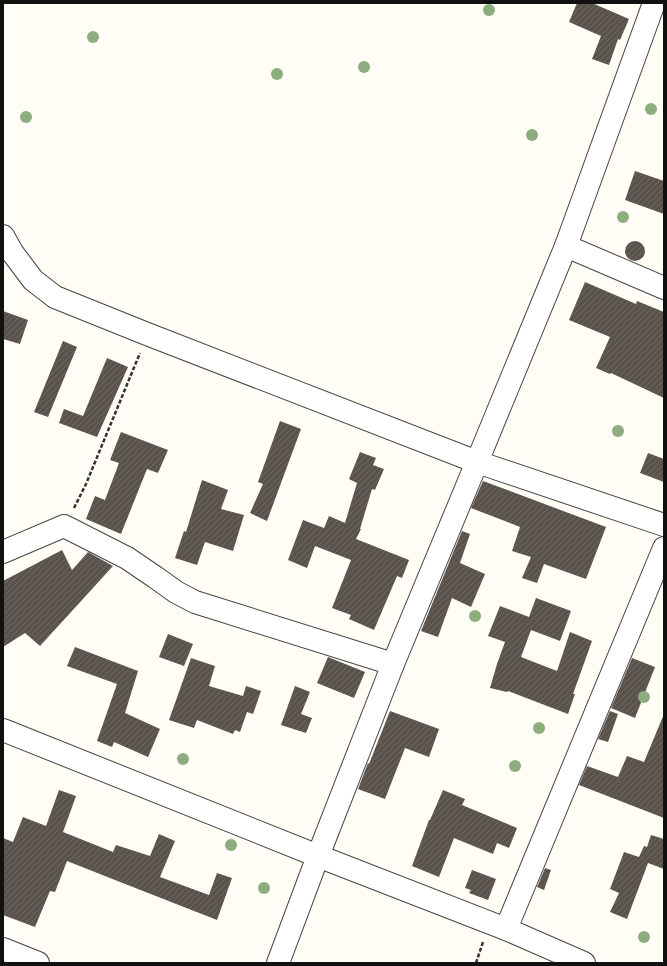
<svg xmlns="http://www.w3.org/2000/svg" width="667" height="966" font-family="'Playfair Display',serif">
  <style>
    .building { fill: url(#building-hatch) }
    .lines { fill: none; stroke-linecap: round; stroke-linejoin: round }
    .minor-casing { stroke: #444; stroke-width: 24 }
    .path { stroke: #333; stroke-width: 2.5; stroke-dasharray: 4 2; stroke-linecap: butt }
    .minor { stroke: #fff; stroke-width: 22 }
    .tree { fill: #8dad7f }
  </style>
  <defs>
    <pattern id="building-hatch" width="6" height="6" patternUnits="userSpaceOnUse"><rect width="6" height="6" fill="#5a524d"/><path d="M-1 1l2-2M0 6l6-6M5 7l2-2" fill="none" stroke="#6d6662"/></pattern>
  </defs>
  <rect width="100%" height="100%" fill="#fffdf5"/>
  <g class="building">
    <polygon points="577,3 592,3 629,19 620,40 618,39 609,65 592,59 601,36 569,22"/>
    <polygon points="635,171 664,181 664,214 625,200"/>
    <circle cx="635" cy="251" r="10"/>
    <polygon points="585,282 636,304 637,301 664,312 664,398 611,373 610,374 596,368 610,337 569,320"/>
    <polygon points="3,311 28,320 20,344 3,339"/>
    <polygon points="63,341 77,347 48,417 34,412"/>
    <polygon points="107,358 128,367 97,437 59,423 64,409 83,416"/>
    <polygon points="280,421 301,429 267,521 250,513 263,484 258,482"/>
    <polygon points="121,432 168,450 158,473 147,469 121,534 86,519 95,496 105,500 119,463 110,460"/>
    <polygon points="360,452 376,458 373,465 384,469 375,490 372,489 360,529 361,529 356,539 409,560 402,578 397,576 374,630 349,619 351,615 332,608 351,560 315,546 307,568 288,560 303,520 324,528 329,516 345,523 357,483 349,479"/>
    <polygon points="648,453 664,459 664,482 640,473"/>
    <polygon points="202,480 228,490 221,509 244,515 233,551 205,542 197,565 175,558 184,531 186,532"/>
    <polygon points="483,481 606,527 586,579 544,564 537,583 522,578 531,557 512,551 520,527 471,508"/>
    <polygon points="462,531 470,534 460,563 485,574 471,607 452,598 438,637 421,631"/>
    <polygon points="62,550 72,570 88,552 113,566 40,646 25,633 3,647 3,581"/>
    <polygon points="536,598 571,611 560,641 531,630 521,657 557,671 570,632 592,641 573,694 575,694 568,714 508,691 507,692 490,688 497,664 505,642 488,636 500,606 529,617"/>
    <polygon points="168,634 193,644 184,666 159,657"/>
    <polygon points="75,647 138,671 125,713 160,729 148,757 114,742 112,747 97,741 117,684 67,666"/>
    <polygon points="328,657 365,672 354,698 317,683"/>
    <polygon points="191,658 215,666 209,686 243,696 246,686 261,691 253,714 247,712 240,732 235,730 233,734 197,720 194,728 169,720"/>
    <polygon points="632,658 655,667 635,718 611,708"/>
    <polygon points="295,686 310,692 301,714 312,718 306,733 281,725"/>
    <polygon points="390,711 439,729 429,757 405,748 385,799 358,789 368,763 369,764"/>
    <polygon points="610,711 618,714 608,742 598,739"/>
    <polygon points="664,714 664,818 579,785 587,766 618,777 627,756 644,762"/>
    <polygon points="59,790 76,796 63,832 113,852 116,845 150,856 159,834 175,841 160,877 209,895 217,873 232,878 217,920 115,880 67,861 55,892 50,891 35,927 3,915 3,838 13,842 23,817 46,826"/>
    <polygon points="443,790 465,799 462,805 517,828 509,848 497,843 493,854 454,838 439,877 412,866 429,820 430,820"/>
    <polygon points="651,835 664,839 664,869 648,863 627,919 610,912 619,893 610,889 624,852 639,857 644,846 647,847"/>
    <polygon points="545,868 551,870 544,890 537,887"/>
    <polygon points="472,870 496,879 488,900 469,893 471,890 465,888"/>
  </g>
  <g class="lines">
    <defs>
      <g id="minor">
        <polyline points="3,236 12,252 33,280 55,297 147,334 477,462 664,525"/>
        <polyline points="566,246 664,288"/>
        <polyline points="3,552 64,526 127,558 155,577 176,592 195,602 393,664"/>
        <polyline points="3,730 318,856 506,929 584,963"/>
        <polyline points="506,929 664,548"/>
        <polyline points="3,949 38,963"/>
        <polyline points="278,963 318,856 393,664 477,462 566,246 654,3"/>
      </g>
    </defs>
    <use href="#minor" class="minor-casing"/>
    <g class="path">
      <polyline points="74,508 86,484 140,353"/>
      <polyline points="476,963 483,942"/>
    </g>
    <use href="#minor" class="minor"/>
  </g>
  <g class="tree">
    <circle cx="489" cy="10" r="6"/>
    <circle cx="93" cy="37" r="6"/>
    <circle cx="364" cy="67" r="6"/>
    <circle cx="277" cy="74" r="6"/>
    <circle cx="651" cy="109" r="6"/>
    <circle cx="26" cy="117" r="6"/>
    <circle cx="532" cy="135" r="6"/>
    <circle cx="623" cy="217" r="6"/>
    <circle cx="618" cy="431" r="6"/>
    <circle cx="475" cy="616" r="6"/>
    <circle cx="644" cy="697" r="6"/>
    <circle cx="539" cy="728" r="6"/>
    <circle cx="183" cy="759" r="6"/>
    <circle cx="515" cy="766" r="6"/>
    <circle cx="231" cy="845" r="6"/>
    <circle cx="264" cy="888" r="6"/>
    <circle cx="644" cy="937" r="6"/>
  </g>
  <rect width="667" height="966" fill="none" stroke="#111111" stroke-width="8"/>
</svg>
